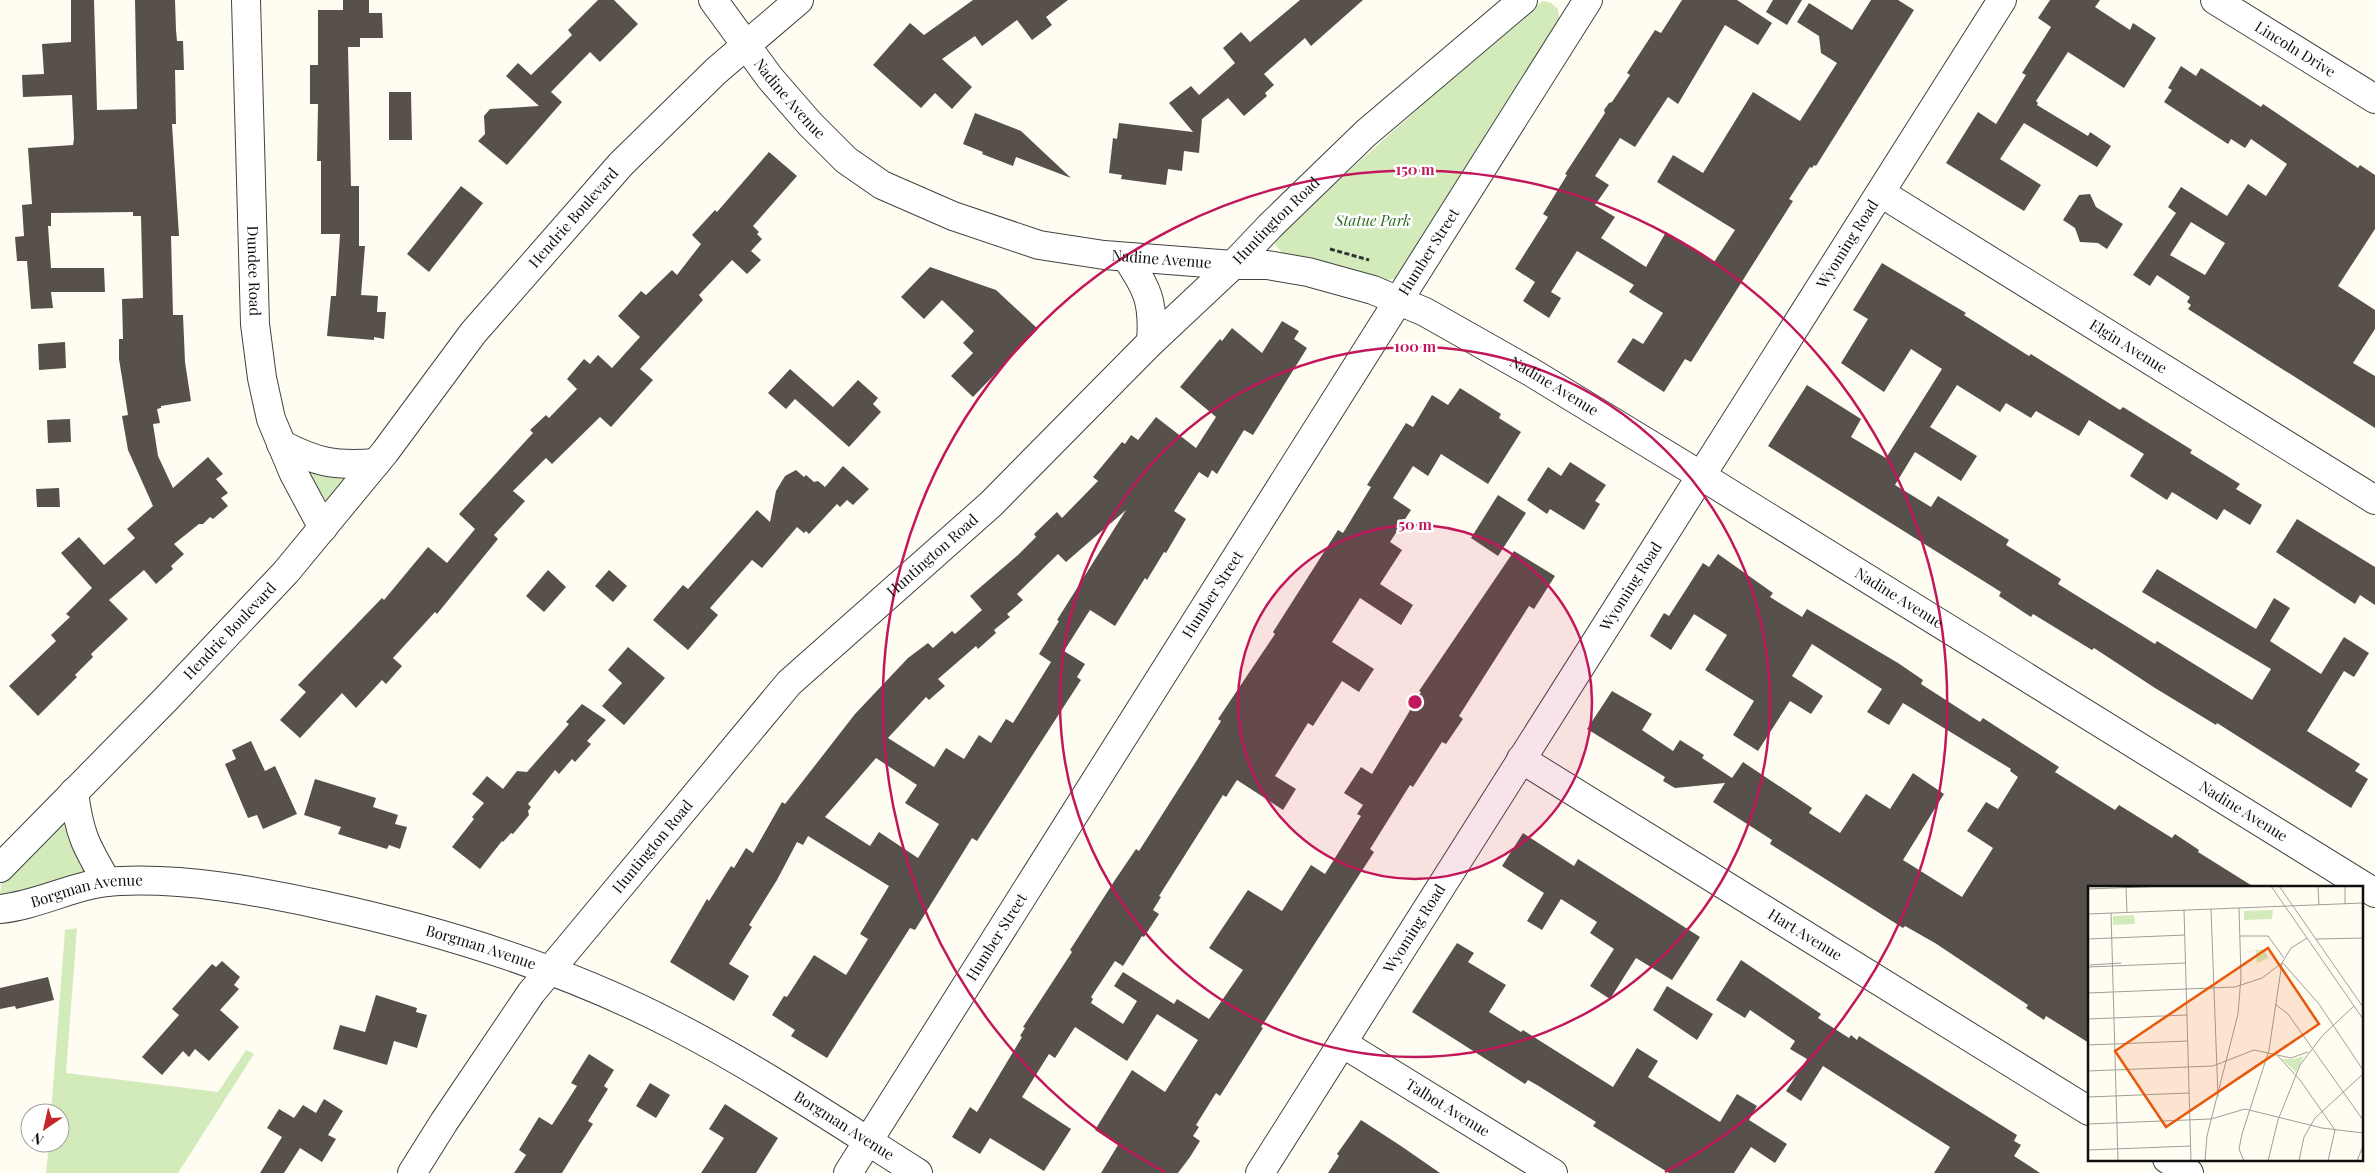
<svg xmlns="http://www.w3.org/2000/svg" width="2375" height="1173" font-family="'Playfair Display',serif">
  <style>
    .green { fill: #d3ebba }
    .building { fill: #58514b; fill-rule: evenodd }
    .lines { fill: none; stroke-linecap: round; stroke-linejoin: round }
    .minor-casing { stroke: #424242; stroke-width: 30 }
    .path { stroke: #313131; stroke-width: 3; stroke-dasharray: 5 2.5; stroke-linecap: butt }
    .minor { stroke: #fff; stroke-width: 28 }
    .ring { fill: none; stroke: #c2185b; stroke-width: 2.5 }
    .labels { text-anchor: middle; stroke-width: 5; stroke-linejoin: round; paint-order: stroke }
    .street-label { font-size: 15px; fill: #0f0f0f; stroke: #fff }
    .park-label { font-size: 15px; font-style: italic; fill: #2c691e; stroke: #fff }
    .inset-road { fill: none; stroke: #9f9e97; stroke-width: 1 }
    .view { fill: #e8590c; fill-opacity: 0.15; stroke: #e8590c; stroke-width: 2.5 }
    .inset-edge { fill: none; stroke: #0f0f0f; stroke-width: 2.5 }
    .centre { fill: #c2185b; stroke: #fff; stroke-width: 2.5 }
    .ring-label { font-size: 15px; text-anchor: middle; font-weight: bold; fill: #c2185b; stroke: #fff; stroke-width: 5; stroke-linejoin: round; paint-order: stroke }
  </style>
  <rect width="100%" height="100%" fill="#fffdf2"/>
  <g class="green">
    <polygon points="1543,1 1551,3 1558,9 1560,22 1404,271 1395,279 1386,280 1283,254 1275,244 1278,235 1522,15"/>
    <polygon points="305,467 348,477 329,500 323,499"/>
    <polygon points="65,822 87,870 84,874 11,897 0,894 2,880 60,823"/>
    <polygon points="77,928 66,1073 218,1092 246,1050 254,1054 178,1173 46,1173 49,1143 60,1143 60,1113 51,1113 65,930"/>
  </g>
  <g class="building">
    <polygon points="71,0 94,0 97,110 137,109 135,0 175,0 176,30 177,41 183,41 184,70 175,70 176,124 172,124 179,236 171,236 173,315 183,315 185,362 191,401 161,406 161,408 157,409 160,423 153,424 158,456 173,488 208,457 223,474 216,479 228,493 221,498 228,506 213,519 210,517 203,524 199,524 174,544 184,554 171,566 173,569 156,584 144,570 109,600 128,619 91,654 93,657 75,675 77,677 38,716 9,686 56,641 51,635 70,617 66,614 92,588 61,553 79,537 104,565 135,538 127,529 153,506 128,450 122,416 128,415 119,359 119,339 123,339 122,299 143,298 141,216 133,216 133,212 51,213 51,226 48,226 51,268 104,268 105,292 51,292 53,308 31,309 27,261 17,261 15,237 24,236 22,205 32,204 28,148 73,145 74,139 72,95 23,97 22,75 44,74 42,44 71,42"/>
    <polygon points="343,0 369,0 369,13 382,13 383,38 360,38 360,47 348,47 351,186 359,186 359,246 365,246 361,295 378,296 377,312 386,312 384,339 374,337 374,340 327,336 331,296 336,296 340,234 321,234 321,161 317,161 318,104 310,104 310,65 318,65 318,10 343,10"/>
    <polygon points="598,0 614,0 638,24 600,62 590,52 551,92 562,102 507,165 478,141 485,134 484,116 490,109 539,106 506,76 518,63 531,75 572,35 568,30"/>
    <polygon points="973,0 1068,0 1046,17 1052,25 1032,40 1017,20 982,46 975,36 942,59 972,87 952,109 935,93 921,108 873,65 910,23 924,35"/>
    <polygon points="1300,0 1363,0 1311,46 1305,38 1264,74 1274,85 1265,93 1267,96 1244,116 1228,98 1202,119 1199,153 1184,151 1182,171 1168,169 1166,185 1121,179 1122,175 1109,173 1113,138 1117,139 1119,123 1193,132 1169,103 1191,86 1199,95 1235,63 1223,48 1241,32 1250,42"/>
    <polygon points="1682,0 1737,0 1772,23 1758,45 1725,25 1678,104 1668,97 1635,147 1620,138 1595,176 1609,185 1595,205 1615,217 1601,238 1646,267 1666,232 1714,262 1735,230 1657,182 1673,155 1703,173 1753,92 1800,121 1837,63 1821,53 1819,36 1797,22 1809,3 1852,30 1871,0 1898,0 1914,10 1816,166 1814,165 1812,168 1810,167 1789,199 1793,201 1691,362 1685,359 1664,392 1617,362 1633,338 1643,344 1663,313 1629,292 1634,285 1577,251 1551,292 1561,298 1549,318 1523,301 1535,282 1515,269 1548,217 1543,214 1567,175 1565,174 1605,113 1604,110 1609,103 1612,102 1630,75 1627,73 1655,30 1661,33"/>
    <polygon points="1773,0 1802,0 1787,25 1766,12"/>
    <polygon points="2050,0 2100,0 2095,7 2130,30 2133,23 2156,38 2124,88 2068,52 2036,101 2038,103 2037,105 2088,136 2090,132 2111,146 2097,167 2024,123 2000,159 2041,185 2024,211 1946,163 1978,112 1996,124 2026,75 2022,73 2051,27 2038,18"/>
    <path d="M2181,66L2196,76L2201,68L2261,107L2263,104L2358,168L2360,165L2375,175V229L2338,286L2375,310V329L2353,363L2375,376V428L2188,309L2191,305L2187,302L2190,297L2157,275L2150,286L2133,275L2176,213L2168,207L2181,187L2227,216L2248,184L2266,196L2287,164L2251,139L2245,148L2231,139L2228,144L2164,102L2172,90L2168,88ZM2191,222L2225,243L2205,275L2170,255Z"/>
    <polygon points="389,92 411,92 412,140 389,140"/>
    <polygon points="975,113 1021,131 1071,178 1016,157 1013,166 982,154 983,152 963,144"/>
    <polygon points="769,152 797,176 753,226 759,232 757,234 762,239 751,251 761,260 747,274 732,260 699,295 703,300 640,369 653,380 611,427 600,417 552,464 546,458 513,491 525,501 494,535 498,539 437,614 435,612 393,658 402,666 386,684 382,680 356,708 342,693 300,738 280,720 306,692 298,685 382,598 384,600 428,547 447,563 475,529 459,514 533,433 530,430 546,415 549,418 577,389 567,379 584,359 590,364 598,355 612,368 640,337 618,316 641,291 646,295 672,270 677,275 701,244 692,235 715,210 717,212"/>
    <polygon points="461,186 483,203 429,272 407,254"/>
    <polygon points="2090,194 2096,207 2123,224 2107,249 2098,243 2080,242 2075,228 2063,220 2079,195"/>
    <polygon points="1882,263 1966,313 1964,315 2029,356 2031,354 2120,410 2123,407 2192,450 2190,453 2240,484 2236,489 2262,505 2250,525 2224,509 2217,520 2172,492 2167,500 2130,476 2144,454 2089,420 2079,436 2036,411 2031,418 2006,403 2000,412 1957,385 1930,427 1977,456 1961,481 1915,452 1895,485 1931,507 1938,496 2009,540 2006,545 2061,579 2058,584 2155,644 2157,641 2252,700 2271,669 2142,592 2157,569 2256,629 2274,598 2290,608 2270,641 2321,674 2344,637 2369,653 2354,677 2344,671 2307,731 2360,764 2355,771 2368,779 2351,808 2217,723 2216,725 2155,688 2094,648 2092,650 2033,614 2031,617 1999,596 2001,592 1768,446 1807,385 1861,419 1851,437 1886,458 1942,369 1911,349 1884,392 1841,363 1868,319 1853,310"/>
    <polygon points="930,267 996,290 1038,329 973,397 951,376 973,353 963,343 974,331 942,300 924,319 901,297"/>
    <path d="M1282,321L1299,331L1294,339L1307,348L1253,435L1244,430L1217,474L1212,470L1208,478L1199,472L1174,511L1186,519L1166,553L1164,552L1147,580L1145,578L1115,626L1090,610L1064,651L1085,664L1077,677L1081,680L977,841L972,838L915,930L910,928L827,1058L791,1036L795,1030L772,1015L784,996L787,997L814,955L846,975L868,939L860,934L889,886L808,836L803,845L797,842L777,880L749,925L752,927L729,964L749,976L734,1001L670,962L707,899L709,901L731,866L734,868L746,848L753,853L782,802L785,804L855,714L908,658L928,643L933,648L952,631L955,634L982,610L970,596L1018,555L1036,537L1034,534L1057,512L1062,518L1098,481L1093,477L1122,442L1125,444L1131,435L1138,440L1156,417L1196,448L1216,417L1180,387L1220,339L1222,341L1232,328L1262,353ZM1126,510L1057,620L1059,621L1039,654L1051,662L1013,723L1006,719L991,743L979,735L964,759L946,748L934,767L888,738L926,697L929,700L945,686L938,679L976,646L978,649L996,633L994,630L1010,617L1007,614L1023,600L1017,594L1058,554L1066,562ZM876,758L917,785L905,803L939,824L918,858L879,832L870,846L825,817Z"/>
    <polygon points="65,342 66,368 39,370 38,344"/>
    <polygon points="790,369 833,407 858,380 878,398 873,404 881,412 849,447 795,399 786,409 768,393"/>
    <polygon points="1460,388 1501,414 1499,418 1521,432 1488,484 1441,454 1428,476 1413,466 1393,498 1411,510 1390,542 1402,550 1380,584 1413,605 1401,625 1360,598 1332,642 1374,669 1359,692 1342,681 1313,726 1308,723 1275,776 1296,789 1283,810 1237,780 1226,797 1223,795 1159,896 1161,897 1153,910 1159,914 1144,937 1142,936 1123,966 1115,961 1091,997 1093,999 1091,1003 1123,1024 1137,1001 1114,986 1123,972 1174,1004 1177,999 1209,1019 1243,970 1209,948 1248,890 1282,911 1311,865 1325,874 1361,816 1357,814 1363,805 1344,793 1361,767 1372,774 1421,692 1419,691 1514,551 1555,576 1534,609 1529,606 1459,716 1463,719 1446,744 1442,742 1413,787 1410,785 1370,849 1374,852 1261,1027 1263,1028 1220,1096 1216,1093 1196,1125 1199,1127 1193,1136 1200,1141 1190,1157 1178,1173 1101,1173 1118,1145 1095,1130 1132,1070 1165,1092 1198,1040 1157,1014 1127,1061 1075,1027 1055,1058 1049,1054 1022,1097 1071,1129 1044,1171 990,1138 980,1154 952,1137 970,1107 977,1112 1022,1037 1020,1036 1025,1028 1023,1027 1072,952 1070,950 1115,880 1136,849 1139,851 1197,760 1221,721 1218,719 1275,634 1273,632 1338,530 1343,533 1371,487 1367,485 1406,423 1413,427 1432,395 1448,405"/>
    <polygon points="70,419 71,442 48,443 47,420"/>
    <polygon points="1570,462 1606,485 1595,501 1600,504 1584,530 1550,509 1547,514 1527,500 1548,467 1561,476"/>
    <polygon points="843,466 869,489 853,505 847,500 840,507 837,504 809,534 806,531 804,533 797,527 762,568 752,560 710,608 718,615 688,650 653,620 683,585 688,589 757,510 770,522 776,491 785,476 796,470 804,477 806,475 814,482 818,481 825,487"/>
    <polygon points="59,488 60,507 37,507 36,489"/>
    <polygon points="1498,495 1526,513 1498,556 1471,538"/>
    <polygon points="2297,519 2375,567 2375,605 2360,595 2355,604 2276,552"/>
    <polygon points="1718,554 1773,593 1770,597 1802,617 1807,609 1898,663 1923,680 1921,684 1980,722 1983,718 2059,767 2055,772 2115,810 2119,805 2172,838 2175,834 2199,850 2198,852 2254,887 2089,887 2089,1043 2046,1016 2044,1020 2026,1008 2028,1005 1935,943 1905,926 1903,928 1770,844 1772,840 1713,802 1725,783 1675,788 1663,781 1665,777 1587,729 1612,691 1652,714 1642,730 1673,751 1680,740 1704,755 1702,758 1732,778 1743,762 1812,808 1809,813 1840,833 1866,794 1890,809 1913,773 1944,794 1903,860 1962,897 1993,848 1967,831 1986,802 1998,809 2018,777 2010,771 2011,769 1903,703 1889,725 1867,712 1882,689 1812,644 1792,676 1823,696 1811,714 1790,701 1758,751 1733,735 1754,701 1705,670 1727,635 1694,614 1671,650 1650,636 1664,613 1669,616 1703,563 1709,567"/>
    <polygon points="548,570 566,587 544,612 526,596"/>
    <polygon points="609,570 627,586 613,602 595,586"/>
    <polygon points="628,647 665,678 624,725 602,706 622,683 608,670"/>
    <polygon points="582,704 606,720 587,741 591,744 575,762 572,759 559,774 555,770 528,804 531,807 528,811 529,815 513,834 511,833 503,842 502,841 480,869 452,847 474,819 472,817 484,803 472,794 487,776 503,789 517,771 527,772 569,724 566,722"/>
    <polygon points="251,741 265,771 275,766 297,814 263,829 257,815 248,818 225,764 236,759 232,750"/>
    <polygon points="315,779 376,798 373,807 398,815 395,824 407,827 400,849 389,845 387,849 338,834 341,827 304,815"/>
    <polygon points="1523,833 1574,866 1578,859 1700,937 1672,980 1636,958 1610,999 1590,986 1614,949 1590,933 1597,922 1561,899 1542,930 1527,921 1544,893 1502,866"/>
    <polygon points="1457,943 1474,953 1468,962 1506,985 1489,1012 1521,1032 1523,1030 1613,1087 1637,1048 1658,1061 1648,1077 1720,1122 1737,1094 1757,1106 1749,1120 1787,1144 1775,1163 1751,1147 1734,1173 1669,1173 1593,1126 1596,1122 1537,1085 1528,1080 1525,1084 1412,1012"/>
    <polygon points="1741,960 1821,1014 1818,1018 1849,1038 1851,1035 1857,1040 1859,1036 2017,1135 2014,1141 2021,1145 2014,1156 2040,1173 1934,1173 1950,1147 1823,1066 1801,1101 1786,1091 1807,1059 1790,1049 1795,1041 1750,1010 1745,1018 1716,1000"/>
    <polygon points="222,961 240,977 234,985 239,989 220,1010 239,1027 209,1061 195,1049 189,1057 183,1051 162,1075 142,1057 179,1015 172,1009 212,964 216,967"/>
    <polygon points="48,977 54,1000 16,1009 15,1006 0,1009 0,988"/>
    <polygon points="1667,986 1713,1014 1697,1040 1653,1010"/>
    <polygon points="376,995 417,1008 416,1012 427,1015 417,1048 394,1041 387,1065 333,1049 340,1025 365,1032"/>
    <polygon points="589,1054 614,1070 604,1086 608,1089 588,1121 593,1124 580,1144 562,1173 514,1173 526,1155 519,1150 539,1117 552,1125 577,1086 571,1083"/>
    <polygon points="650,1083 670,1095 656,1118 636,1106"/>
    <polygon points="324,1099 343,1111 328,1135 336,1139 322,1162 300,1148 284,1173 260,1173 282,1137 267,1128 279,1109 294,1118 303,1105 316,1113"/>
    <polygon points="725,1104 778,1138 756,1173 701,1173 724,1138 709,1129"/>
    <polygon points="1361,1120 1401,1146 1440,1173 1328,1173 1339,1156 1337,1154"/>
  </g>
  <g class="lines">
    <defs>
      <g id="minor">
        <path id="s1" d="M246,0L255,324L262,378L271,419L294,474L323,528"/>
        <path id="s2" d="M713,0L770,78L810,124L846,160L882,185L953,216L1039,245L1104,255L1233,265H1267L1308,272L1373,290L1425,312L1531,372L1700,475L2375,893"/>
        <path id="s3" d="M2215,0L2375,99"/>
        <path id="s4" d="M1881,193L2375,500"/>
        <path d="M1126,257C1148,289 1154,303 1151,342"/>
        <path d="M281,444C318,463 334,466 376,463"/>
        <path id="s5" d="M1521,759L2089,1111"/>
        <path d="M74,792C79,834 86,846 107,882"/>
        <path id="s6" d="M0,868L167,698L286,572L385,452L473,333L621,164L716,71L799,0"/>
        <path id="s7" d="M0,909C41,905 78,882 120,881C187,878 257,891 322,905C444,931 566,969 677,1027C760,1070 839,1123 918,1173"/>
        <path id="s8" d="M1342,1043L1553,1173"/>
        <polyline points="2167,1159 2189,1173"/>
        <path id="s9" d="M412,1173L444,1122L531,993L789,683L991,504L1151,342L1233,265L1270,226L1366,133L1523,0"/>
        <path id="s10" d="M848,1173L1588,0"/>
        <path id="s11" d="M1260,1173L2002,0"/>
      </g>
    </defs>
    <use href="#minor" class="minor-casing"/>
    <polyline class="path" points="1330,249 1369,260"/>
    <use href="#minor" class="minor"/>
  </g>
  <circle cx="1415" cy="702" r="177" fill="#c2185b" fill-opacity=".12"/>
  <g class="ring">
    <circle cx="1415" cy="702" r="177"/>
    <circle cx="1415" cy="702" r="355"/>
    <path d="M1165 1172A532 532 0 1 1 1665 1172"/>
  </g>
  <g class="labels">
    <g class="street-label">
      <text dy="5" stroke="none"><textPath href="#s3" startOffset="94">Lincoln Drive</textPath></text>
      <text dy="5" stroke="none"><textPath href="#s2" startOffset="125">Nadine Avenue</textPath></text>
      <text dy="5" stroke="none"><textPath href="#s6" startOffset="868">Hendrie Boulevard</textPath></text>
      <text dy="5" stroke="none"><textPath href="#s9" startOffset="1291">Huntington Road</textPath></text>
      <text dy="5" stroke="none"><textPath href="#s11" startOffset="1099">Wyoming Road</textPath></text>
      <text dy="5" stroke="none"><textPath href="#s10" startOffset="1089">Humber Street</textPath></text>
      <text dy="5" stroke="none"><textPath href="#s2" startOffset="544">Nadine Avenue</textPath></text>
      <text dy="5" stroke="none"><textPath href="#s1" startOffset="271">Dundee Road</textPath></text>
      <text dy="5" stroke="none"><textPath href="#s4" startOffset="291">Elgin Avenue</textPath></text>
      <text dy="5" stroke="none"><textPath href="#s2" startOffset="964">Nadine Avenue</textPath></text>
      <text dy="5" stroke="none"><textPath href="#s9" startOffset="811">Huntington Road</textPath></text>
      <text dy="5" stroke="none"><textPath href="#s11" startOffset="694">Wyoming Road</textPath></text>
      <text dy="5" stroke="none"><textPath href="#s10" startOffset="684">Humber Street</textPath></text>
      <text dy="5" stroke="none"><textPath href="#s2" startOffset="1369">Nadine Avenue</textPath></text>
      <text dy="5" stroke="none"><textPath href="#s6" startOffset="330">Hendrie Boulevard</textPath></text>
      <text dy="5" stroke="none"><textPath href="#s2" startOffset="1774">Nadine Avenue</textPath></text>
      <text dy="5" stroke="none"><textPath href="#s9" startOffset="406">Huntington Road</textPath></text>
      <text dy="5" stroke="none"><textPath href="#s7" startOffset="89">Borgman Avenue</textPath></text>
      <text dy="5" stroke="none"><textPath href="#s11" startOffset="289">Wyoming Road</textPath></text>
      <text dy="5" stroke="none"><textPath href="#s5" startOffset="334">Hart Avenue</textPath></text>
      <text dy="5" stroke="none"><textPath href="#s10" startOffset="279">Humber Street</textPath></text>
      <text dy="5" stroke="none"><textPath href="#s7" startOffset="492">Borgman Avenue</textPath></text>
      <text dy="5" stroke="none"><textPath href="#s8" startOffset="124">Talbot Avenue</textPath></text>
      <text dy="5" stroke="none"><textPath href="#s7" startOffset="898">Borgman Avenue</textPath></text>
    </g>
    <g class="park-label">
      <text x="1373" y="226">Statue Park</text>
    </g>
  </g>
  <g transform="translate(2088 886)">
    <rect width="275" height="275" fill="#fffdf2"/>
    <path d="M185,24L184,33L156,34V25ZM46,29L47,38L25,39V30ZM176,63L185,82L180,72L169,77V81L168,65L155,66ZM216,170L208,186L194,173H206Z" fill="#d3ebba"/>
    <path class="inset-road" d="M183,0L275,133M191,0L275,121M230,0L231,19M257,0V18M38,1L39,27M0,3L79,0M123,23L130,211M96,24L103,275M23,27L30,275M0,28L275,17M152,50H180L196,72M0,53L97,49M228,53L275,52M194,76L231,118L275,184M2,79L33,77M0,81L97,77M0,107L147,101L174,92L194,77M187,118L200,128L275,234M0,133L99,129M0,159L100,155M190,170L212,194L247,244L240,275M0,185L125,180L166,164L203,172L220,166M0,211L101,207M0,238L123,233L157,223L234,242L275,247M0,264L103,260M117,275L119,250L150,128L153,91L151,22M156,275L151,263L154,248L181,164L194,77L203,62L219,52M180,275L190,234L212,179L235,149L266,120M211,275L216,251L227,232L275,188M269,275L275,260"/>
    <path class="view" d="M180,62L231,138L78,241L27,165Z"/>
    <rect width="275" height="275" class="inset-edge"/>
  </g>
  <circle cx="1415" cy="702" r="8" class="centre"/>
  <g class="ring-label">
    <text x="1415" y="175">150 m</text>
    <text x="1415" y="352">100 m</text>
    <text x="1415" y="530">50 m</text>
  </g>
  <g transform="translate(45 1128) rotate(214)"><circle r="24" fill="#ffffff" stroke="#9f9f9f"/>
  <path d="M0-4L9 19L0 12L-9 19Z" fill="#c2252a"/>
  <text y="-8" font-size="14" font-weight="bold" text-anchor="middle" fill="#0f0f0f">N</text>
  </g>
</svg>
